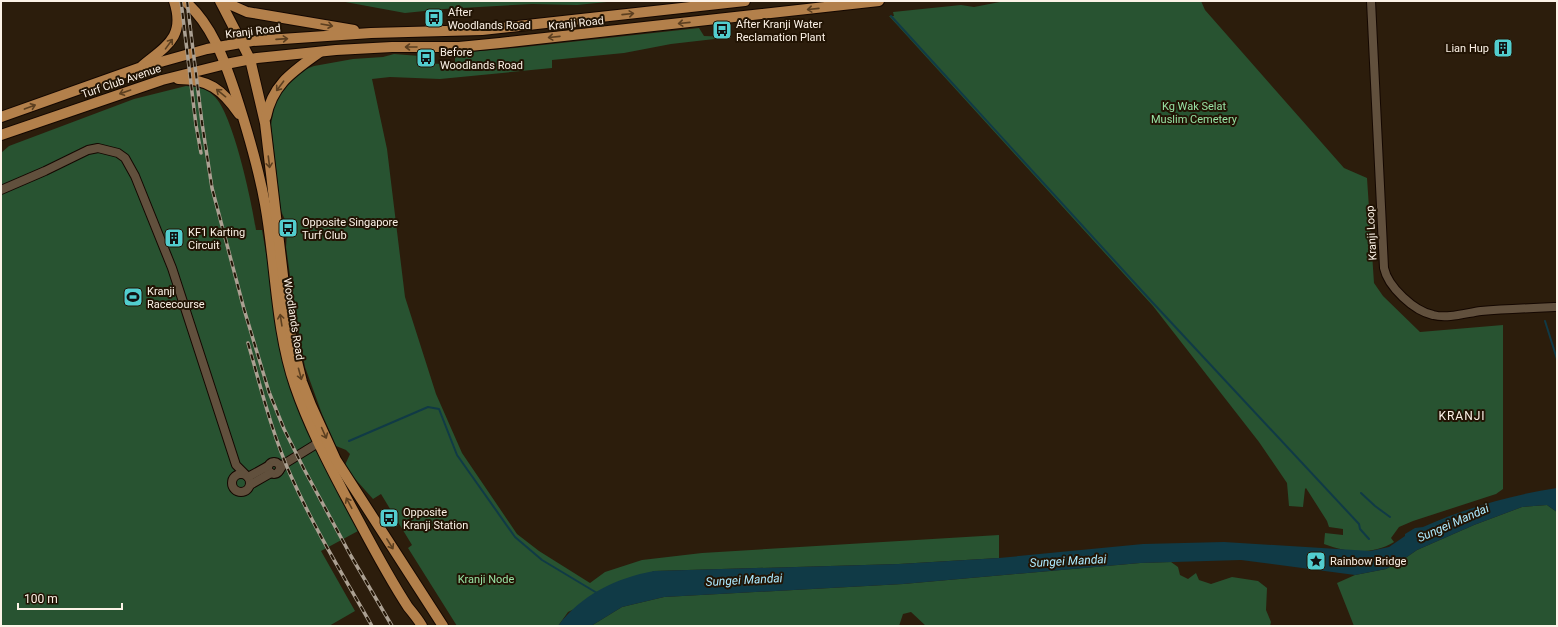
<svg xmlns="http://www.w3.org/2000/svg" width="1558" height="627" font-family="Roboto,sans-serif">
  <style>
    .green { fill: #285331 }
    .water { fill: #103a46 }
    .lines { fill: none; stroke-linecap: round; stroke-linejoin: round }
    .stream { stroke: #103a46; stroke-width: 2 }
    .minor-casing { stroke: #140700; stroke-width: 10 }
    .major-casing { stroke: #140700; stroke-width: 12 }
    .minor { stroke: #61503d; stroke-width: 8 }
    .major { stroke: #b3804b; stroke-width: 10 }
    .rail-casing { stroke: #aba092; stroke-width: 3.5 }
    .rail { stroke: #221404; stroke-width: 2; stroke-dasharray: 6; stroke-linecap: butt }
    .oneway { stroke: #5c3f20 }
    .labels { text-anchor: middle; stroke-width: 4; stroke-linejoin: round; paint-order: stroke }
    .poi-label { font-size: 11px; fill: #fcf2e7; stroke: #221404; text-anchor: start }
    .street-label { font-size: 11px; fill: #fcf2e7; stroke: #221404 }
    .park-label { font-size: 11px; fill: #97e1a3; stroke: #221404 }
    .neighbourhood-label { font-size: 12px; letter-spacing: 1px; fill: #fcf2e7; stroke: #221404 }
    .water-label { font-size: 12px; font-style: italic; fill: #adeaff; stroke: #221404 }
  </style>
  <rect width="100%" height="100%" fill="#2c1d0c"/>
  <g class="green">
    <polygon points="340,1 617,1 577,5 532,4 444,9 405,13"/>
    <path d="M1005,1H1201L1205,10L1344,168L1367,178L1374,283L1383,296L1420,332L1503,325V489L1496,494L1413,521L1399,527L1391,538L1394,542C1373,555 1347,553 1324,544L1325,533L1343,535V529L1329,527L1327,521L1306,488L1305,489L1303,507L1289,506L1287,483L1259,442L1153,306L889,16H894L893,12L961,5L974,7Z"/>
    <polygon points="699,28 704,36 732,37 671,44 624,53 552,60 552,68 440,79 390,77 372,79 387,149 405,297 436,394 462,453 517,534 539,551 590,583 605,572 642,560 702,553 999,535 999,558 899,564 654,571 568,612 558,626 457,626 408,548 412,545 381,494 373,499 349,472 345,465 350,454 346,450 336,446 322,414 305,367 296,318 286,247 287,232 290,231 288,222 286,222 281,211 271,125 275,102 284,86 301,71 314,66 353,59 383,57 394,54 420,56 419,63 443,64 455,62 455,55 468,52 515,48"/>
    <path d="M186,86C198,87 206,88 214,96C233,113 252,203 256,230H262L276,312L312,440L324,466L358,531L321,551L355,611L329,626H1V153L9,146L134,99Z"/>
    <polygon points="1547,505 1557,512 1557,626 1354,626 1337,583 1355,575 1386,569 1404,559 1417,550 1474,525 1522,507"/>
    <polygon points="1171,562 1178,567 1180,575 1188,579 1196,573 1199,580 1211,584 1232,577 1258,581 1267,588 1266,610 1271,622 1270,626 926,626 911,612 903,614 899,626 591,626 622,607 664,597 903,584 1140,563"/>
  </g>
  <path class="water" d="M1557,488V512L1547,505L1522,507L1474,525L1417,550L1404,559L1386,569L1355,575L1241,560L1140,563L903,584L664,597L622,607L591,626H558C581,595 616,578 654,571L899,564L999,558L1143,544L1224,542L1370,551L1389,547L1405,536V534L1415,528L1423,527C1466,508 1511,495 1557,488Z"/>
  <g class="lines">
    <g class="stream">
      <polyline points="891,16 1153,303 1359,524 1360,529 1369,539"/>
      <polyline points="1545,321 1557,359"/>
      <polyline points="349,441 428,407 439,409 457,455 515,537 542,560 597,593"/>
      <polyline points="1361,493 1375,506 1390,517"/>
    </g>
    <defs>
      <g id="minor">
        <path d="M1371,1L1384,268C1388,287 1414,311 1433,315C1448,319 1466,313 1481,311C1506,309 1532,308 1557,307"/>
        <polyline points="1,190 45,171 88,150 98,148 118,153 125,158 135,176 172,268 236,465 246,475"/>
        <circle cx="274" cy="468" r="6"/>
        <polyline points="279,471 284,464 318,443"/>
        <circle cx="241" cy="483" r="9"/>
        <polyline points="248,477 268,466"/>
        <polyline points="250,485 271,473"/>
      </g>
      <g id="major">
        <path d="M185,1C212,25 224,59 235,92C247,129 258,166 265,204C276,264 275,327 295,386C308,424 327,461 346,497C366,534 385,572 408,607C413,613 418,619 422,626"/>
        <polyline points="220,1 250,59 265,123 286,301 292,341 302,382 311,405 336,460 443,626"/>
        <polyline points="222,1 247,12 354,30"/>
        <path d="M142,66C166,46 186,37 174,1"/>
        <path d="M178,79C208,79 222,89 239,114"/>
        <polyline points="1,117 139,68 207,49 252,41 371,33 482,30 745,1"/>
        <path d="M266,117C273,83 294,71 320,52"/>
        <polyline points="1,135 162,80 226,64 257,58 336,50 392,47 459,47 500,43 879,1"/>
      </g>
    </defs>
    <use href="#minor" class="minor-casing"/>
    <use href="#major" class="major-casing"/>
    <use href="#minor" class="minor"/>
    <use href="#major" class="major"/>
    <defs>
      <g id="rail">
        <polyline points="181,1 196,125 201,153"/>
        <polyline points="187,1 202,123 212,188 244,309 269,392 284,429 304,469 351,556 392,626"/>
        <path d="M248,343C261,388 272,434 291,476C314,528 344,577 372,626"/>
      </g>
    </defs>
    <use href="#rail" class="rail-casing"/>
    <use href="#rail" class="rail"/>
  </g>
  <defs><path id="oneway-shaft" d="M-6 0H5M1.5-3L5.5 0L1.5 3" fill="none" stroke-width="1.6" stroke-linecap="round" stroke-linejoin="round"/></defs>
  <g class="oneway">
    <use href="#oneway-shaft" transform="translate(813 9) rotate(174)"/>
    <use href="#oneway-shaft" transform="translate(628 14) rotate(-6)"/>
    <use href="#oneway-shaft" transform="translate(684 23) rotate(174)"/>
    <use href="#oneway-shaft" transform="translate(327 25) rotate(10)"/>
    <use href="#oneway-shaft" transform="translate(554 37) rotate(174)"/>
    <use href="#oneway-shaft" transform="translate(282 39) rotate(-4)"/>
    <use href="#oneway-shaft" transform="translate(169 44) rotate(-54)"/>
    <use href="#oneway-shaft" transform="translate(411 47) rotate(-180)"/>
    <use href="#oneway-shaft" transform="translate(280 86) rotate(127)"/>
    <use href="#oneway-shaft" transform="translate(125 92) rotate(161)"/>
    <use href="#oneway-shaft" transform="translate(221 93) rotate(-141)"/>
    <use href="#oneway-shaft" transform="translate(30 107) rotate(-20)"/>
    <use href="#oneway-shaft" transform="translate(269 162) rotate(83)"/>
    <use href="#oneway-shaft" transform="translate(281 320) rotate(-99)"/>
    <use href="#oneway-shaft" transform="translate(300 374) rotate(75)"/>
    <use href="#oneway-shaft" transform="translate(324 433) rotate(66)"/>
    <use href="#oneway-shaft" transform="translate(349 503) rotate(-118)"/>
    <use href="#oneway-shaft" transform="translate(390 544) rotate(58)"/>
  </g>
  <defs>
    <symbol id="bus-square" viewBox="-11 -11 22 22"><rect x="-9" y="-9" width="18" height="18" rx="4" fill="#52cdce" stroke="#221404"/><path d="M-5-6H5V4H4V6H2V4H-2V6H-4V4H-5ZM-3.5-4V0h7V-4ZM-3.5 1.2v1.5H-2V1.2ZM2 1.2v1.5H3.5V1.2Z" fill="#111"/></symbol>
    <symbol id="building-square" viewBox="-11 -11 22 22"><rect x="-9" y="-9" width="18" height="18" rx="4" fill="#52cdce" stroke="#221404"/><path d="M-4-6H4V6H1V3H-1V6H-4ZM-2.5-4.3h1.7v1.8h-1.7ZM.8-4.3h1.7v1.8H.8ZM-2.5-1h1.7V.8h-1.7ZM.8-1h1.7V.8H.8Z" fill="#111"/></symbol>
    <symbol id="stadium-square" viewBox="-11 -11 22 22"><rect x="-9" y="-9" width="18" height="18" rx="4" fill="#52cdce" stroke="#221404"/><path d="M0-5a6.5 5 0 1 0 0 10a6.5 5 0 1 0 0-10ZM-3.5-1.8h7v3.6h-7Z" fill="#111"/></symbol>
    <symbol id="sight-square" viewBox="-11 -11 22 22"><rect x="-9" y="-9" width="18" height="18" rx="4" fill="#52cdce" stroke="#221404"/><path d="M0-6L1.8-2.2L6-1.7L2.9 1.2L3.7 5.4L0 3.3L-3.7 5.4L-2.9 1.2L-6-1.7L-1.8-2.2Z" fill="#111"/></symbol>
  </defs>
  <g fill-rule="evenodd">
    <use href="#bus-square" x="423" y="7" width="22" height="22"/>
    <use href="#bus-square" x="711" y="19" width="22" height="22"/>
    <use href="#building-square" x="1492" y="37" width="22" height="22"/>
    <use href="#bus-square" x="415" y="47" width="22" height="22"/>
    <use href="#bus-square" x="277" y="217" width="22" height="22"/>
    <use href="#building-square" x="163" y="227" width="22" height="22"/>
    <use href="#stadium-square" x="122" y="286" width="22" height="22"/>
    <use href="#bus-square" x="378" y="507" width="22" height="22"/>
    <use href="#sight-square" x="1305" y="550" width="22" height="22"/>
  </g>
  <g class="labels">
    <g class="poi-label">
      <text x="448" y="16">After<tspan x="448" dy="13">Woodlands Road</tspan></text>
      <text x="736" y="28">After Kranji Water<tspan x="736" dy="13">Reclamation Plant</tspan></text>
      <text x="1489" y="52" text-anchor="end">Lian Hup</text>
      <text x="440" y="56">Before<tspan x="440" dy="13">Woodlands Road</tspan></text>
      <text x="302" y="226">Opposite Singapore<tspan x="302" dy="13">Turf Club</tspan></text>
      <text x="188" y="236">KF1 Karting<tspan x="188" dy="13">Circuit</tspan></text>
      <text x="147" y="295">Kranji<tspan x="147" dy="13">Racecourse</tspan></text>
      <text x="403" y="516">Opposite<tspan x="403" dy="13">Kranji Station</tspan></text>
      <text x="1330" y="565">Rainbow Bridge</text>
    </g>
    <g class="street-label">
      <text transform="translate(576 23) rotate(-6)" y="4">Kranji Road</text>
      <text transform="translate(253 31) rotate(-7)" y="4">Kranji Road</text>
      <text transform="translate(121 81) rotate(-19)" y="4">Turf Club Avenue</text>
      <text transform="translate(1371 233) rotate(-93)" y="4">Kranji Loop</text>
      <text transform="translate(294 319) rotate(81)" y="4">Woodlands Road</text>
    </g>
    <g class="park-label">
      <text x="1194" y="110">Kg Wak Selat<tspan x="1194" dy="13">Muslim Cemetery</tspan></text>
      <text x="486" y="583">Kranji Node</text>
    </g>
    <g class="neighbourhood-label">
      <text x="1462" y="420">KRANJI</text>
    </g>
    <g class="water-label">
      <text transform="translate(1453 523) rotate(-24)" y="4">Sungei Mandai</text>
      <text transform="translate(1068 561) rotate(-3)" y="4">Sungei Mandai</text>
      <text transform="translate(744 580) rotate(-3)" y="4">Sungei Mandai</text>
    </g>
  </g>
  <rect width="1558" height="627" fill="none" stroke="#fcf2e7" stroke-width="4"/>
  <path d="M18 603v6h104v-6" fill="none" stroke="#fcf2e7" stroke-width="2"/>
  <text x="24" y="603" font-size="12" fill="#fcf2e7" stroke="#221404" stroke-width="3" paint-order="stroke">100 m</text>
</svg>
